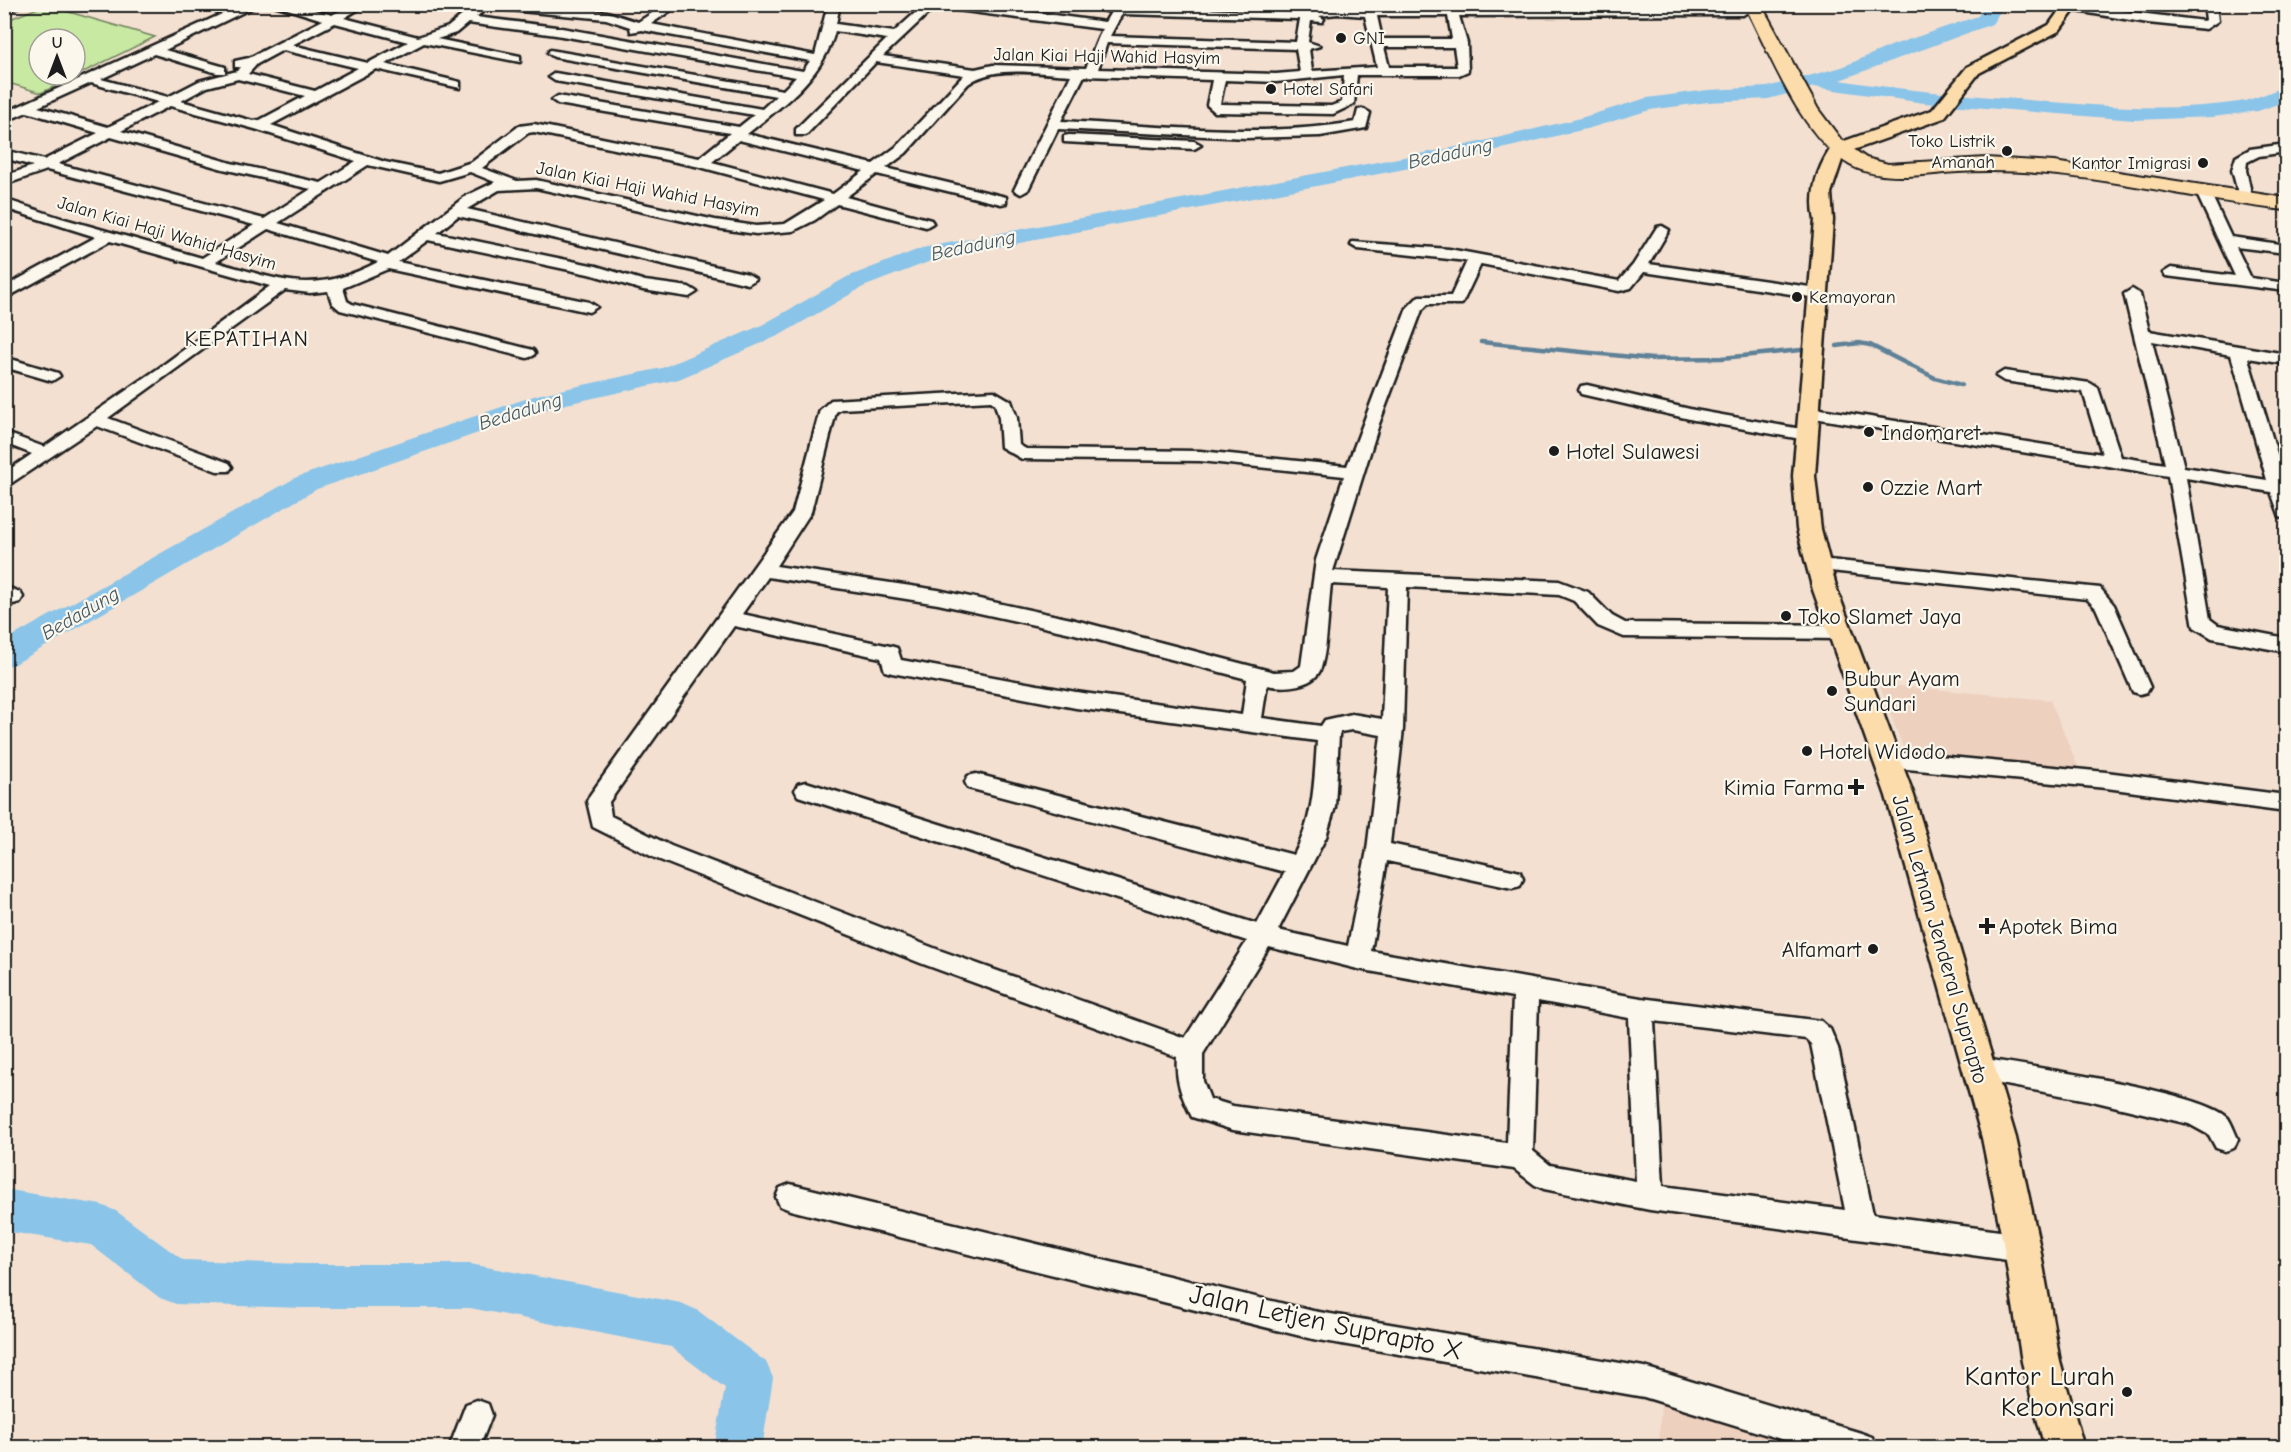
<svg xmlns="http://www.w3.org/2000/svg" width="2291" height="1452" font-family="'Comic Neue',sans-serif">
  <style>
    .built { fill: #edd0be }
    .green { fill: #c7e9a2; stroke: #72825f; stroke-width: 1.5; fill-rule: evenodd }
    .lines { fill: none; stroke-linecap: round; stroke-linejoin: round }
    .stream { stroke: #5e8197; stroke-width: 4.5 }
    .river { fill: #8ac4e9; fill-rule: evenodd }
    .minor-casing { stroke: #1c1c1c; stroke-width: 5 }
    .major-casing { stroke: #1c1c1c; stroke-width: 5 }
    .highway-casing { stroke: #1c1c1c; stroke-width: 4 }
    .minor { fill: #fbf7ec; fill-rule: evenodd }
    .major { fill: #fddcac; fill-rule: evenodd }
    .highway { fill: #fddcac; fill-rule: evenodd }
    .poi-dot { fill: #1c1c1c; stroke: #fbf7ec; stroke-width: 2 }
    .labels { text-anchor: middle; stroke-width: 4.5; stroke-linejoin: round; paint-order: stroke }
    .far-poi-label { font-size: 18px; fill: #1c1c1c; stroke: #fbf7ec; text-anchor: start }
    .far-street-label { font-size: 18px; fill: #1c1c1c; stroke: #fbf7ec }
    .far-water-label { font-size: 20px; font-style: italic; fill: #425764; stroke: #fbf7ec }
    .far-quarter-label { font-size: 22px; letter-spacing: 1.5px; fill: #1c1c1c; stroke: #fbf7ec }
    .poi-label { font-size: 22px; fill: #1c1c1c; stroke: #fbf7ec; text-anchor: start }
    .street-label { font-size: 22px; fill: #1c1c1c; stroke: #fbf7ec }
    .near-street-label { font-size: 27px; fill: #1c1c1c; stroke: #fbf7ec }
    .near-poi-label { font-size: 27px; fill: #1c1c1c; stroke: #fbf7ec; text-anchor: end }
  </style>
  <rect width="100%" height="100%" fill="#f3e0d1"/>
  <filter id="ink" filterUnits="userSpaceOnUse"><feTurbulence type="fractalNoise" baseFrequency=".0167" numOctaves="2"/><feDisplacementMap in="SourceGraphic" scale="12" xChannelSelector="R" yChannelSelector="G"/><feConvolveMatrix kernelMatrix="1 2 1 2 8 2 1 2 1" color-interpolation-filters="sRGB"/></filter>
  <g filter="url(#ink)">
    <g class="built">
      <polygon points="1879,684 2050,700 2079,769 1906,755"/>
      <polygon points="1661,1399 1832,1448 1659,1448"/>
    </g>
    <path class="green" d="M45,5L155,37L41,93L5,82V21ZM39,39H75V75H39Z"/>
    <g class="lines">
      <g class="stream">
        <polyline points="1481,342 1652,359 1722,358 1801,350"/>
        <polyline points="1837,346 1859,343 1870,345 1935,378 1961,385"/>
      </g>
      <g class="river">
        <path d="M1986,4H2005L1992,24L1840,80C1898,90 1957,94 2016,99C2090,105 2165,113 2239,102C2256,99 2270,91 2286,87V101L2258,111L2213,117L2134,120L1924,103L1814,87L1768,99L1708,102L1650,110L1590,128L1467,157L936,259L863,287L780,335L679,379L553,407L317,489L15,664L4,667V641L297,477L537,395L662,368L762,325L847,277L922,248L1467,145L1577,119L1647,98L1708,90L1767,87L1842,67L1893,45L1978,16Z"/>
        <polygon points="4,1189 101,1205 116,1211 183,1260 303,1264 470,1264 681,1303 697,1310 766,1362 773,1378 762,1448 714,1448 725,1388 671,1347 470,1308 303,1308 176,1304 160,1298 91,1245 4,1231"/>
      </g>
      <defs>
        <g id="minor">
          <path d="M244,4H260L165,50L225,67V73H217L154,54L101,79L168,97L199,81L237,71L240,67H235V61L249,58L323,20L271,4H292L332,15L352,4H367L344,18L418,37L448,27L476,4H526L607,12L638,22L666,4H680L651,24L815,55L828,4H840L836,24L894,32L925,4H972L1105,22L1111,12L1073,4L1305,13L1330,7L1446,9L1445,4H1457L1458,9L1743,7L1749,11L1743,15L1459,16L1467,43L1468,71L1459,75H1357L1354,104L1333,114L1215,112L1207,105L1212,80L1084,76L1061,121C1158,126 1259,138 1355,122L1358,110L1363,109L1370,113L1366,128L1320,136L1247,138L1058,129L1028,190L1021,194L1014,190L1071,75C1039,74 995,64 968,84L906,153L886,168L1006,197V203L1001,204L877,174L846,197L931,220L933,223L926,227L837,204L815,220L793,231L756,234L715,228L536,188L499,190L467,209L748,274L756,279L748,284L458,216L437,233L596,266L645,281L689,287L697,292L689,297L643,290L593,275L428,240L398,262L589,302L597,307L589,312L388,269L343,288L347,301L352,304L533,350L535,353L533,356L527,358L340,310L332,303L328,291L310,293L285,290L108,418L229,463L232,467L229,471H217L97,426L4,488V473L32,454L4,443V432L44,447L159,368L270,286L110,241L4,299V287L96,237L4,208V199L61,218L202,258L254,225L47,170L4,185V176L33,166L4,158V150L44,160L98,133L27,112L4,122V113ZM937,5L942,8L1102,29L1086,68L993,65L975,69L883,56ZM487,8L606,19L630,27L631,32L642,30L810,61L803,71L556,27L476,17ZM1122,14L1298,19H1300L1296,42L1110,36ZM1338,14L1365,16L1377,67L1312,71L1309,49L1320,46L1308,42L1311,21L1322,22L1324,19L1319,16ZM1377,16H1448L1452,39H1382ZM335,23L408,42L368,63L292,45ZM468,23L556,35L796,77L783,90L550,50L548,53L554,57L776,96L762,109L555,73L549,77L555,81L754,115L739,127L558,96L552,100L558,104L730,133L699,158L534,124L519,126L472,162L438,173L385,162L271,125L376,69L460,88V82L385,64L424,43L520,62V56L437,39L456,33ZM835,31L887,39L796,129V135H806L876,62L964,75L896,147L873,164L747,134C782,106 824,76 835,31ZM1107,43L1296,49L1300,72L1276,74L1098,69ZM1384,47H1454L1457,67H1389ZM283,50L358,68L315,91L248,74L257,64ZM1344,75L1342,102L1331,106L1220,104L1225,80L1276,82ZM238,79L305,96L260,120L253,121L181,101L207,87ZM91,83L158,102L108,127L38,107ZM170,106L255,129L356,161L321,183L231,163L121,131ZM534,132L700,167L824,200L785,224L756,226L715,220L536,180L517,181L482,168L528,133ZM111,137L223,169L311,189L264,219L58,164ZM739,140L864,171L833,194L712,162ZM368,165L439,181L470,172L495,182L466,196L388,256L278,223ZM268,229L378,262C313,296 281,280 216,262Z"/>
          <polygon points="2066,4 2204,21 2206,20 2204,4 2216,4 2218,21 2206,29 2148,23 2071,10 2067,8"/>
          <polygon points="1069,135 1194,141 1201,145 1194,149 1064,142 1064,136"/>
          <polygon points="2286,144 2286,152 2259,156 2247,162 2246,170 2252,197 2245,201 2240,200 2232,170 2236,157 2250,149"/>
          <polygon points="2202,186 2209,190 2231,237 2286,245 2286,253 2236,247 2251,278 2286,283 2286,291 2166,276 2163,273 2171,268 2235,276 2195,190"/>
          <path d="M1662,226L1669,230L1649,264L1817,288L1825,293L1817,298L1644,272L1631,288L1619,291L1481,264L1462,304H1428L1422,310L1379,424L1333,571L1559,581L1588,592L1612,616L1625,623L1840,625L1847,627L1850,632L1847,637L1840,639L1624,637L1598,626L1574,601L1559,595L1407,587L1403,729L1390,844L1512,870L1520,872L1523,879L1520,886L1512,888L1387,861L1371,951L1641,998L1821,1021L1830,1029L1838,1048L1873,1214L2022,1234L2032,1238L2036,1248L2032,1258L2022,1262L1650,1210L1544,1189L1535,1185L1514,1169L1233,1130L1192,1117C1182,1098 1175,1080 1177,1057L923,964L655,858L593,827L587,801L590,795L793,512L820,410L831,400L994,391L1011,401L1017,418L1019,445L1026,449L1200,451L1347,466L1407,308L1419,296H1451L1467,261L1358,249L1351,245L1353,242L1449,249L1619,281L1633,265L1657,227ZM991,401L995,404L999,418L1001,447L1022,459L1200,461L1344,476L1316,560L1301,666L1294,671L1274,672L1071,619L938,590L776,566L811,512L836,412L841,409ZM768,577L938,604L1071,633L1247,679L1242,715L1076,692L901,660L897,648L890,646L742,614ZM1331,584L1388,587L1382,719L1352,714L1325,720L1321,726L1262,718L1267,685C1283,689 1315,687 1321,668C1328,647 1328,607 1331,584ZM734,626L881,658L885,671L892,673L1076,708L1317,741C1314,784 1314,817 1294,855L976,774L968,776L965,782L968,788L976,790L1285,872L1257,924L806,782L798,784L795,790L798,796L1247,941L1185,1038L939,950L671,846L611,816L609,802ZM1352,730L1381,735L1367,850L1348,946L1278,930L1326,837L1335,807L1339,735L1340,732ZM1269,947L1358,969L1513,997L1507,1143L1233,1106L1210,1099L1203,1081V1054ZM1538,1001L1629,1018L1636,1181L1550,1165L1533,1151ZM1654,1021L1806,1039L1811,1044L1845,1210L1663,1186Z"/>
          <path d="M2132,289L2140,294L2149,331L2286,354V364L2248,358L2286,483V519L2280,517L2271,492L2186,478L2210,619L2218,625L2286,638V652L2212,638L2194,627L2168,476L1808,417L1800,412L1808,407L2102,454L2083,392L2004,381L1996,376L2004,371L2090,383L2098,388L2121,457L2165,464L2124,294ZM2152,341L2231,355L2267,480L2184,467Z"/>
          <polygon points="4,357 58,373 60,376 52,381 4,367"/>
          <polygon points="1587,385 1694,410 1807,430 1816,435 1807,440 1694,420 1581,394 1579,390 1581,386"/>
          <polygon points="1819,559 2100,588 2114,605 2150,687 2147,692 2140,694 2133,692 2096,608 2087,599 1812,569 1810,565 1812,561"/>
          <polygon points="4,586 20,592 23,597 20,602 13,604 4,601"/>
          <polygon points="1886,751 2106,772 2286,795 2286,812 2106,788 1886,767 1878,765 1875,759 1878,753"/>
          <path d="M1979,1058C2022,1065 2205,1092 2228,1118C2232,1124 2235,1133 2238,1139L2234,1148L2225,1151L2216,1148L2209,1135L2189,1124L2088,1100L1979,1080L1970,1077L1966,1069L1970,1061Z"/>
          <polygon points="790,1184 1313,1311 1644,1367 1861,1433 1872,1437 1876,1448 1810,1448 1644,1397 1313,1339 790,1210 780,1206 776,1197 780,1188"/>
          <polygon points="477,1400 488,1404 492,1415 479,1448 449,1448 466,1404"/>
        </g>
        <g id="major">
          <polygon points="4,4 23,4 4,13"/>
          <path d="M2064,4H2079L2059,31L1979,73L1944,118L1845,153L1843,157L1831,193L1833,220L1815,476L1821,529L1837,590L1914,796L2016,1138L2040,1248L2060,1362L2084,1448H2045L2022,1362L2004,1248L1982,1138L1886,796L1813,590L1797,529L1793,476L1815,220C1809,192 1817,168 1833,145L1932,110L1967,67L2049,25Z"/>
        </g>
        <path id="highway" d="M1744,4H1761L1818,109L1842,141L1866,158L1888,164L1986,158L2054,162L2286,198V210C2177,198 2068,165 1958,172C1924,174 1882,183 1850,165C1801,137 1770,54 1744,4Z"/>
      </defs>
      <use href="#minor" class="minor-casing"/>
      <use href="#major" class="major-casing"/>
      <use href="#highway" class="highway-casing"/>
      <use href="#minor" class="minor"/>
      <use href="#major" class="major"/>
      <use href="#highway" class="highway"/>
    </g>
  </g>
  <g class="poi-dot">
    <circle cx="1341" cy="38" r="6"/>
    <circle cx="1271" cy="89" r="6"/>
    <circle cx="2007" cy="151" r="6"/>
    <circle cx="2203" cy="163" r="6"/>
    <circle cx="1797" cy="297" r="6"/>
    <circle cx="1869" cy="432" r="6"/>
    <circle cx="1554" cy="451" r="6"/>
    <circle cx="1868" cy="487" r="6"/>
    <circle cx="1786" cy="616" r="6"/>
    <circle cx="1832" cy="691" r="6"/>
    <circle cx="1807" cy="751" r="6"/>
    <path d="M1853 778h6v6h6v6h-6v6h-6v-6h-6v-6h6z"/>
    <path d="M1984 917h6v6h6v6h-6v6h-6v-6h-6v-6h6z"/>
    <circle cx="1873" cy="949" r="6"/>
    <circle cx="2127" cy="1392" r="6"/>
  </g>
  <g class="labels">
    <g class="far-poi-label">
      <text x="1353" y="44">GNI</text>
      <text x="1283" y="95">Hotel Safari</text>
      <text x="1995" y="147" text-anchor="end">Toko Listrik<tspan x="1995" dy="21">Amanah</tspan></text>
      <text x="2191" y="169" text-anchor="end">Kantor Imigrasi</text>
      <text x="1809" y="303">Kemayoran</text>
    </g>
    <g class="far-street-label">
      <text transform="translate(1107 56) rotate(1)" y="6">Jalan Kiai Haji Wahid Hasyim</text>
      <text transform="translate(648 189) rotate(11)" y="6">Jalan Kiai Haji Wahid Hasyim</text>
      <text transform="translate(167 233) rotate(16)" y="6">Jalan Kiai Haji Wahid Hasyim</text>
    </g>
    <g class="far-water-label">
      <text transform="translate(1450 153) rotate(-12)" y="7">Bedadung</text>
      <text transform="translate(973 245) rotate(-12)" y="7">Bedadung</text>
      <text transform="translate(520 411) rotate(-17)" y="7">Bedadung</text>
      <text transform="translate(80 613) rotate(-30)" y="7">Bedadung</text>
    </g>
    <g class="far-quarter-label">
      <text x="247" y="346">KEPATIHAN</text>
    </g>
    <g class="poi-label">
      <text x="1881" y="440">Indomaret</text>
      <text x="1566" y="459">Hotel Sulawesi</text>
      <text x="1880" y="495">Ozzie Mart</text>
      <text x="1798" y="624">Toko Slamet Jaya</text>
      <text x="1844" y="686">Bubur Ayam<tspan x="1844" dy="25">Sundari</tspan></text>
      <text x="1819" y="759">Hotel Widodo</text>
      <text x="1844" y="795" text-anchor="end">Kimia Farma</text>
      <text x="1999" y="934">Apotek Bima</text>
      <text x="1861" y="957" text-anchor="end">Alfamart</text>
    </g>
    <g class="street-label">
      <text transform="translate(1941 939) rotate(74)" y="8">Jalan Letnan Jenderal Suprapto</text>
    </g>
    <g class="near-street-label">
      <text transform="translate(1326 1322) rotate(12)" y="9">Jalan Letjen Suprapto X</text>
    </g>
    <g class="near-poi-label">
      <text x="2115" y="1385">Kantor Lurah<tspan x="2115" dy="31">Kebonsari</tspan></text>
    </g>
  </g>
  <rect width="2291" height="1452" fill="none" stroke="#fbf7ec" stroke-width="24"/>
  <rect x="12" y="12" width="2267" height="1428" fill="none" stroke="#1c1c1c" stroke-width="2" filter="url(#ink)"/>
  <g transform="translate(57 57)"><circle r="28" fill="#fbf7ec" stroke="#a29f99" stroke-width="1.5"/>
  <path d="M0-4.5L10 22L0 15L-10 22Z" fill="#1c1c1c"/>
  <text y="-9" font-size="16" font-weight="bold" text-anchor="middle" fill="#1c1c1c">U</text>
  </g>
</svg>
